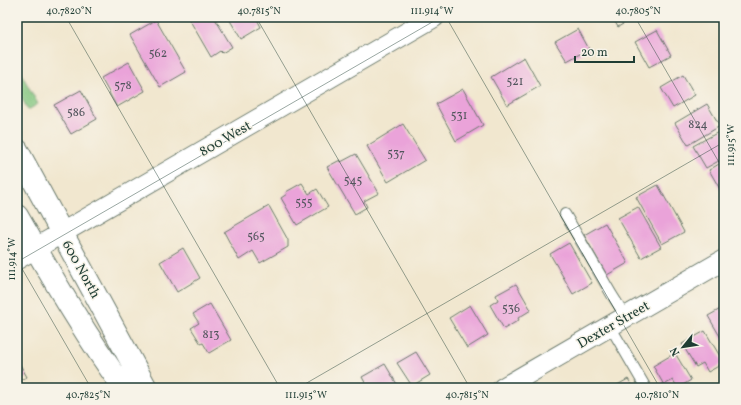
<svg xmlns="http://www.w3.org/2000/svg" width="741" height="405" font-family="Vollkorn,serif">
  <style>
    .green { fill: #83c680; stroke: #51825a }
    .building { fill: #eaa3d9 }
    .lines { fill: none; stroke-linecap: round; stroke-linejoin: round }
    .service-casing { stroke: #68786a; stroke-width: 12 }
    .minor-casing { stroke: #68786a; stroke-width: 22 }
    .secondary-casing { stroke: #68786a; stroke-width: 24 }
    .service { stroke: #fff; stroke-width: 10 }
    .minor { stroke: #fff; stroke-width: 20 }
    .secondary { stroke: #fff; stroke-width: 22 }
    .ticks { fill: none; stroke: #1f3d34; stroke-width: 1; stroke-opacity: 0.45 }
    .labels { text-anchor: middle; stroke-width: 3; stroke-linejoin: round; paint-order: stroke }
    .number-label { font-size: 12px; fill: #52565d }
    .street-label { font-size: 14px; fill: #1f3d34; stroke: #f7f3e8 }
    .neatline { fill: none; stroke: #1f3d34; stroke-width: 1.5 }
    .ticks-label { font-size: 10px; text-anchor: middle; fill: #1f3d34 }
  </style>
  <rect width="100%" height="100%" fill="#f7f3e8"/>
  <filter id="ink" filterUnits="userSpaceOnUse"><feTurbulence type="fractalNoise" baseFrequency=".025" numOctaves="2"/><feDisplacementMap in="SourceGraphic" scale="8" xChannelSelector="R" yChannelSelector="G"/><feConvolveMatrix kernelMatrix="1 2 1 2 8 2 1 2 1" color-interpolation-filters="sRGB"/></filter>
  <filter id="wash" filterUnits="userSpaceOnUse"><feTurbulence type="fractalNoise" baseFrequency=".012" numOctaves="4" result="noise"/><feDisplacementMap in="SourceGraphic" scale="16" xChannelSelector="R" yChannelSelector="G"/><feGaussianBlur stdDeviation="0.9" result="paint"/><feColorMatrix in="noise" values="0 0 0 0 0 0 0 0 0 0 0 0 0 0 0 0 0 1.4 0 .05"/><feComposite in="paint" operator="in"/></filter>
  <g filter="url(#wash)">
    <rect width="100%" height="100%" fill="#f1e7cf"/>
    <polygon class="green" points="17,66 38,104 28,110 17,89"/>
    <g id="blocks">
      <g class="building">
        <polygon points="192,17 214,17 232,47 222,53 220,51 211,57 189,19"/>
        <polygon points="228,17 256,17 261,27 241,39"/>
        <polygon points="612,17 635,17 618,27"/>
        <polygon points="156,20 186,72 160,87 130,35"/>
        <polygon points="578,29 589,49 567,61 555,42"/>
        <polygon points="657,30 671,55 649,67 635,42"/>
        <polygon points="524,57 540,86 507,105 491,77"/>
        <polygon points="129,62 145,91 117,107 101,78"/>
        <polygon points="683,75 695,95 673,108 661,88"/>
        <polygon points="463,89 483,125 456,141 436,104"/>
        <polygon points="81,90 97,119 71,134 54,105"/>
        <polygon points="707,104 720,126 688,145 675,123"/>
        <polygon points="403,124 425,160 388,182 367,146"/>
        <polygon points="724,129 724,158 706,168 693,146"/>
        <polygon points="356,154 379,193 364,201 367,207 355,214 327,167 340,160 341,162"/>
        <polygon points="724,161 724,189 721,191 709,170"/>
        <polygon points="302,183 309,194 317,189 328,207 297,225 281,198 287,194 286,192"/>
        <polygon points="658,185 684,232 662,244 636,197"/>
        <polygon points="269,206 288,240 288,247 260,263 253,251 239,260 224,232"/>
        <polygon points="638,207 661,247 641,258 618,218"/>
        <polygon points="605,223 628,263 607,275 584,235"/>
        <polygon points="569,243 592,283 573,294 550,254"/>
        <polygon points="183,248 200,278 177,292 160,262"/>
        <polygon points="516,284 531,310 518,318 519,320 504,329 490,305 498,300 496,295"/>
        <polygon points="210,304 231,340 209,353 203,343 201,344 191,328 199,323 193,314"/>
        <polygon points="470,305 488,335 467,348 449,318"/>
        <polygon points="724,307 724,343 708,316"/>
        <polygon points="705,331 724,363 708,372 703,363 696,367 682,344"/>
        <polygon points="416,352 430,375 412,386 397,363"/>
        <polygon points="675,353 691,380 678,388 673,380 664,385 653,366"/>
        <polygon points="17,359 27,377 17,382"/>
        <polygon points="385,364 398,386 395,388 368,388 362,377"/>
        <polygon points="628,379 634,388 612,388"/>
        <polygon points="343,384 345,388 336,388"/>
      </g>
    </g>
  </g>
  <g filter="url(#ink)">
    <use href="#blocks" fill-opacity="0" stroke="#68786a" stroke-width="1"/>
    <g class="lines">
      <defs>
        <g id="service">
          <polyline points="565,214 612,295 626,317"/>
          <polyline points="610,326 646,388"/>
        </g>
        <g id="minor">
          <polyline points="17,259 434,17"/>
          <polyline points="503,388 724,260"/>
        </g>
        <g id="secondary">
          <polyline points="17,150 146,388"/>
          <path d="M17,216C51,275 84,334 124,388"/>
        </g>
      </defs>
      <use href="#service" class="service-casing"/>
      <use href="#minor" class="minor-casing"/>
      <use href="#secondary" class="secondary-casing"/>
      <use href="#service" class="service"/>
      <use href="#minor" class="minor"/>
      <use href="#secondary" class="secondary"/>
    </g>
  </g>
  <path class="ticks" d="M66,17L280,388M256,17L470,388M446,17L660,388M635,17L724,171M17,260L91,388M17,262L441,17M298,388L724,142"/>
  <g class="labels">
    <g class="number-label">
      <text x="158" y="57">562</text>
      <text x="515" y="85">521</text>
      <text x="123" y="89">578</text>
      <text x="76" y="116">586</text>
      <text x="459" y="119">531</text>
      <text x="698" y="128">824</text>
      <text x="396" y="157">537</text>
      <text x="353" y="184">545</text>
      <text x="304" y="206">555</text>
      <text x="256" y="240">565</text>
      <text x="511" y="312">536</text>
      <text x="211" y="338">813</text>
    </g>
    <g class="street-label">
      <text transform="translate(225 138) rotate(-30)" y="5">800 West</text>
      <text transform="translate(82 269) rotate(61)" y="5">600 North</text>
      <text transform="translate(613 324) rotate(-30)" y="5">Dexter Street</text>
    </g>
  </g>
  <rect width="741" height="405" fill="none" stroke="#f7f3e8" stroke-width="44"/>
  <g transform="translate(683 347) rotate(240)" stroke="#f7f3e8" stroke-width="3" paint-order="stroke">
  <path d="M0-3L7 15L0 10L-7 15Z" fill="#1f3d34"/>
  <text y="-6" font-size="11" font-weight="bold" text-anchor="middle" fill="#1f3d34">N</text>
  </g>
  <path d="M575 56v6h59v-6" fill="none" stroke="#1f3d34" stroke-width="2"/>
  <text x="581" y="56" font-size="12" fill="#1f3d34" stroke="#f7f3e8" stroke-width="3" paint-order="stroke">20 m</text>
  <rect x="22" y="22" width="697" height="361" class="neatline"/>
  <g class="ticks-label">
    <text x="69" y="14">40.7820°N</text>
    <text x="259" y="14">40.7815°N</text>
    <text x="432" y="14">111.914°W</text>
    <text x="638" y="14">40.7805°N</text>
    <text transform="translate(730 145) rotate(-90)" y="4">111.915°W</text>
    <text transform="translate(11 259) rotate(-90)" y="4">111.914°W</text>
    <text x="88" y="398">40.7825°N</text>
    <text x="306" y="398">111.915°W</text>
    <text x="467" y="398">40.7815°N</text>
    <text x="657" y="398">40.7810°N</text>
  </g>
</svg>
